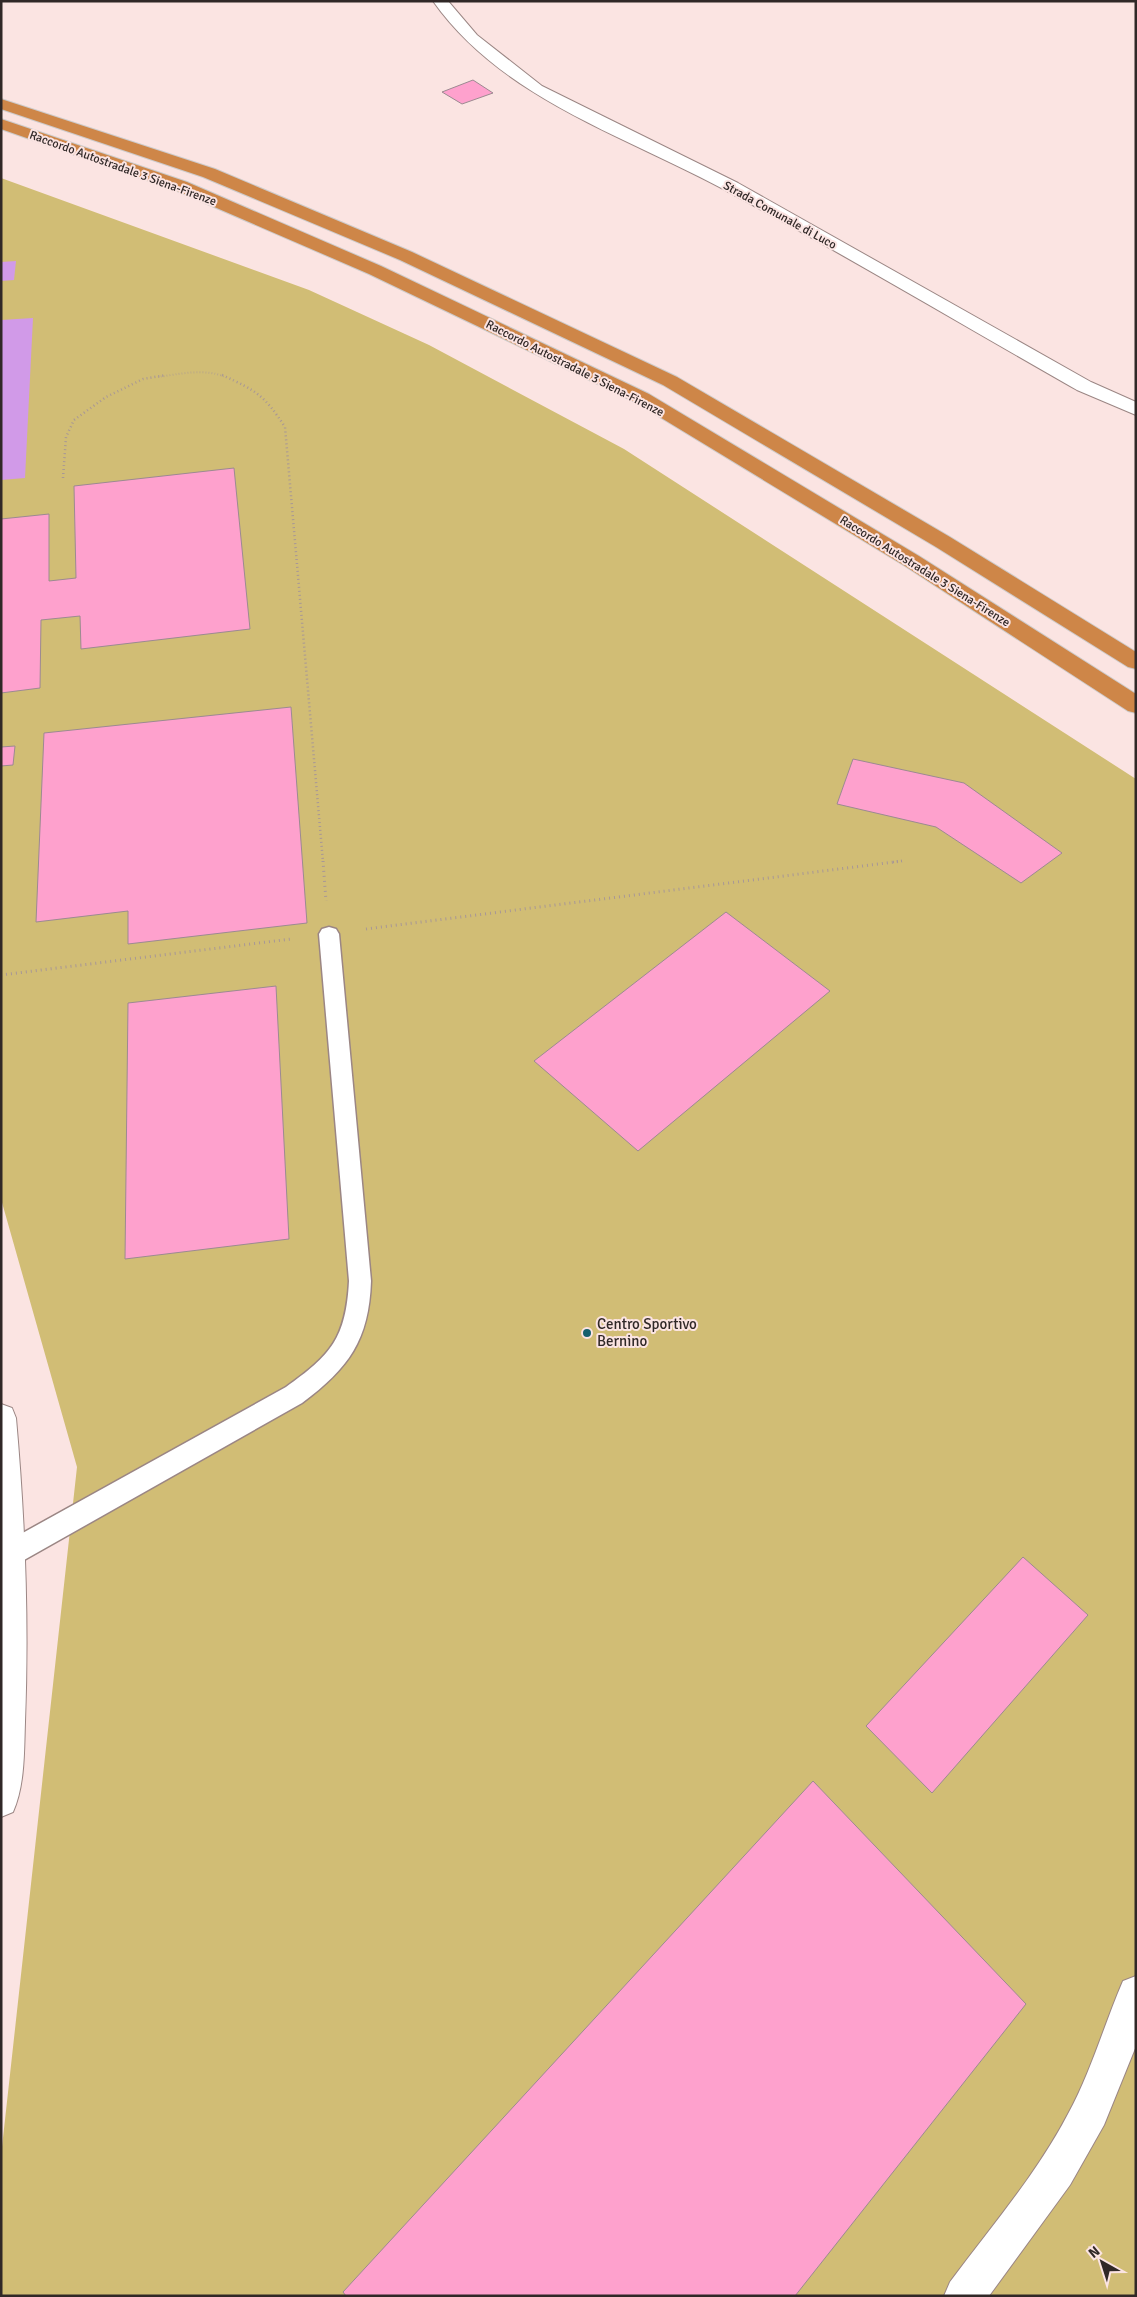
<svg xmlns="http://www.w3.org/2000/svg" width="1137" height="2297" font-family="Signika,sans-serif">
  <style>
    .green { fill: #d1bd75 }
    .water { fill: #d19ae8 }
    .building { fill: #fea1cd; stroke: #9c8a91 }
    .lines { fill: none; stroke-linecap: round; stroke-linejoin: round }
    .lane-casing { stroke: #9b8684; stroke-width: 3 }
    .street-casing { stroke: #9b8684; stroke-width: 2 }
    .highway-casing { stroke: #cdcbcb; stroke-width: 2 }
    .path-far2 { stroke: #a89796; stroke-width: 2; stroke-dasharray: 0.5 2.5; stroke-linecap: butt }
    .path-far1 { stroke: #a89796; stroke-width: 2.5; stroke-dasharray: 1 3; stroke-linecap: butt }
    .path { stroke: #a89796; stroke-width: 3; stroke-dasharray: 1 4; stroke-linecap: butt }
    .lane { fill: #fff; fill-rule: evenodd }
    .street { fill: #fff; fill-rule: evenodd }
    .highway { fill: #ce8648; fill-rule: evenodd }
    .poi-dot { fill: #15606d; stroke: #fbe4e2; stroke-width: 2 }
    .labels { text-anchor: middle; stroke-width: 4; stroke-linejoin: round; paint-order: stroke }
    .far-street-label { font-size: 12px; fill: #302827; stroke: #fbe4e2 }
    .poi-label { font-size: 15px; fill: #302827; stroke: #fbe4e2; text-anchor: start }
  </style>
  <rect width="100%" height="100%" fill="#fbe4e2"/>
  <polygon class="green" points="1,178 309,290 429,345 624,449 1136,779 1136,2296 1,2296 1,2156 77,1467 1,1199"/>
  <g class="water">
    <polygon points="16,261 14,280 1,281 1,262"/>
    <polygon points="33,318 25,478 1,480 1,320"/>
  </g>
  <g class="building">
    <polygon points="473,80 493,93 462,104 442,92"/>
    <polygon points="234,468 250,629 81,649 80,616 41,620 40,688 1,693 1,519 49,514 49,581 76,578 74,486"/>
    <polygon points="291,707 307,923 128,944 128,911 36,922 44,733"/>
    <polygon points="15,746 13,765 1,766 1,747"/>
    <polygon points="853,759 964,783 1062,853 1021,883 936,827 837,804"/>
    <polygon points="726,912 830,991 638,1151 534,1061"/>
    <polygon points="276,986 289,1239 125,1259 128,1003"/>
    <polygon points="1023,1557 1088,1615 932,1793 866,1726"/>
    <polygon points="813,1781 1026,2004 795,2296 346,2296 343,2292"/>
  </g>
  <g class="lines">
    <defs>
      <path id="lane" d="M329,927L336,929L339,934L371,1281C369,1340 349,1368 302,1403L17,1564L8,1567L1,1564V1545L286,1387C331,1355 346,1338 349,1281L319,934L322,929Z"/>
      <g id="street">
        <path d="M433,1H448L477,35L542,86L738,183L1091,382L1136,402V415L1077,390C961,324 845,255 727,191C626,136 502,99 433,1Z"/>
        <path d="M1,1404L12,1408L16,1418C25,1519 29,1621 25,1722C24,1751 25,1785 13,1812L1,1817Z"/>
        <path d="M1136,1976V2046L1104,2125L1070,2185L989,2296H944L950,2282C991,2227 1036,2175 1068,2114C1091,2072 1104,2025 1123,1981Z"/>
      </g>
      <g id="highway">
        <polygon points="1,99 215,169 412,252 677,377 950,537 1136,652 1136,669 1128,667 936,547 663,385 400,260 203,177 1,109"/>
        <polygon points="1,119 187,182 381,266 649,394 919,556 1136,694 1136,713 1128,711 905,566 635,402 369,274 175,190 1,129"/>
      </g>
    </defs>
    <use href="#lane" class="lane-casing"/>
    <use href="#street" class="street-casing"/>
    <use href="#highway" class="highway-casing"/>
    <path class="path-far2" d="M158,377C179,374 206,368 225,377"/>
    <g class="path-far1">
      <path d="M222,375C257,391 264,395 285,427L323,862"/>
      <polyline points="63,478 66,437 74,420 106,397 143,379 166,375"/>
      <polyline points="893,862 902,861"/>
    </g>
    <g class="path">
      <polyline points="323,861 326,901"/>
      <polyline points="366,929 902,861"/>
      <polyline points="1,975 291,939"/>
    </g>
    <use href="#lane" class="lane"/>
    <use href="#street" class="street"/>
    <use href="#highway" class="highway"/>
  </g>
  <circle class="poi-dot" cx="587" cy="1333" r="5"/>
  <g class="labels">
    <g class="far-street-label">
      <text transform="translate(123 168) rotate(20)" y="4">Raccordo Autostradale 3 Siena-Firenze</text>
      <text transform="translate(780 215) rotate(29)" y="4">Strada Comunale di Luco</text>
      <text transform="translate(575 368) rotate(27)" y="4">Raccordo Autostradale 3 Siena-Firenze</text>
      <text transform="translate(925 571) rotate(32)" y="4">Raccordo Autostradale 3 Siena-Firenze</text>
    </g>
    <g class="poi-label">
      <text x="597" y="1329">Centro Sportivo<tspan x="597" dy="17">Bernino</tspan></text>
    </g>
  </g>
  <rect width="1137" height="2297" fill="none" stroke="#302827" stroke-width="5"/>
  <g transform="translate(1102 2262) rotate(321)" stroke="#fbe4e2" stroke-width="4" paint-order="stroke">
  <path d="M0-4L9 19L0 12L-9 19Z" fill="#302827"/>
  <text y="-8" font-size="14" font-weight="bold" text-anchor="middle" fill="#302827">N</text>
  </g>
</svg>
